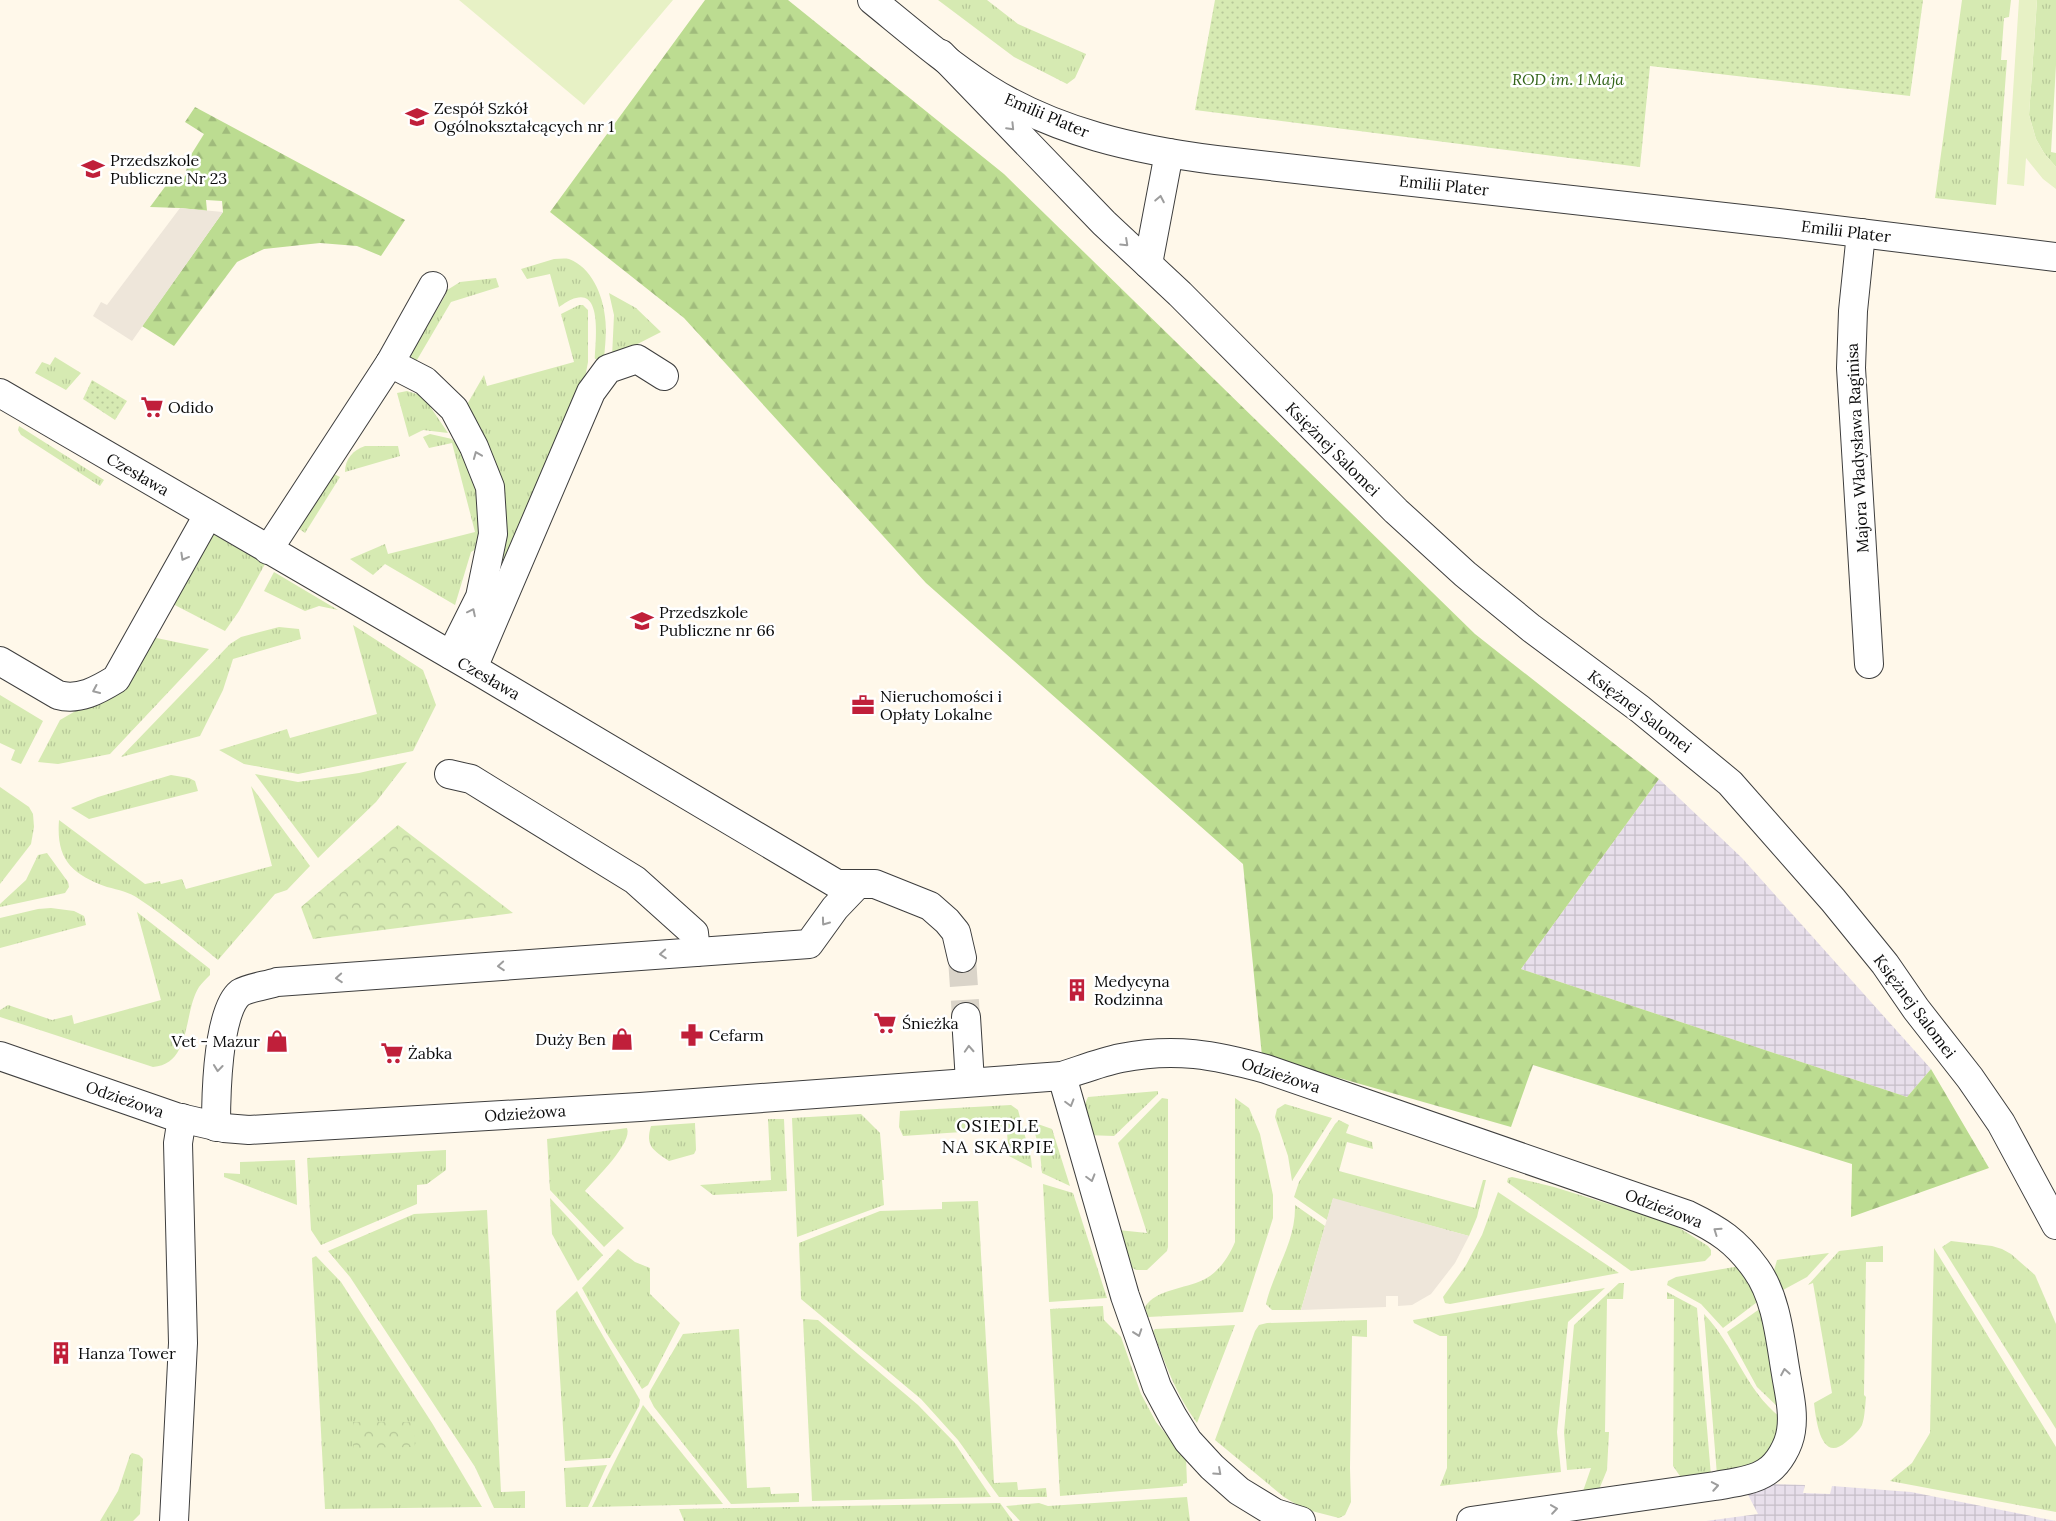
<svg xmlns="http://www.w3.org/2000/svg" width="2056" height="1521" font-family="Lora,serif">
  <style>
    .industrial { fill: url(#industrial-grid) }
    .grass { fill: url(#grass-tufts) }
    .forest { fill: url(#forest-firs) }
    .park { fill: url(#park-crowns) }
    .garden { fill: url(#garden-dots) }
    .pitch { fill: #e7f1c5 }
    .plaza { fill: #eee6da }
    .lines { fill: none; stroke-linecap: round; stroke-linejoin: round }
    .minor-tunnel { stroke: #dad4c9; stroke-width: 28; stroke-dasharray: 28 14; stroke-linecap: butt }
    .minor-casing { stroke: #3e3e3e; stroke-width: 30 }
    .minor { stroke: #fff; stroke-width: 28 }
    .oneway { stroke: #9d9d9d }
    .labels { text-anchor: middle; stroke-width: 5; stroke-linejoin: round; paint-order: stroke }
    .park-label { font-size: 16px; font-style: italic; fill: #33651a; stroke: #fff }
    .poi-label { font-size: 16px; fill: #0b0b0b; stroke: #fff; text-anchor: start }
    .street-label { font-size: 16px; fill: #0b0b0b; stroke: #fff }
    .neighbourhood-label { font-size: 18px; letter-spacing: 1px; fill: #0b0b0b; stroke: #fff }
  </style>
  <defs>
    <pattern id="industrial-grid" width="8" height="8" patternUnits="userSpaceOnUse" patternTransform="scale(1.25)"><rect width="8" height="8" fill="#e8dfeb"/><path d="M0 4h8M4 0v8" fill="none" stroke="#c6bec8"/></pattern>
    <pattern id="grass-tufts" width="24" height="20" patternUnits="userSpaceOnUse" patternTransform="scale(1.25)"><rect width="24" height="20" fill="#d6eab2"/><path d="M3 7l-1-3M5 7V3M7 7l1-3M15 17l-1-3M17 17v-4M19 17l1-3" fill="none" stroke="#b6c798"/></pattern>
    <pattern id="forest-firs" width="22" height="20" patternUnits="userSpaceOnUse" patternTransform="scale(1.25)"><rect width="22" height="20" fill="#bcdc91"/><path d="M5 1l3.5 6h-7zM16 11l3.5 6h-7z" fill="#a0bb7c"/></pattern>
    <pattern id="park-crowns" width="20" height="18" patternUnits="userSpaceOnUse" patternTransform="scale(1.25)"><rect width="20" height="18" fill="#d6eab2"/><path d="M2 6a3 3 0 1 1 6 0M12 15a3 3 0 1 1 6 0" fill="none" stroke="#b6c798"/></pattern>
    <pattern id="garden-dots" width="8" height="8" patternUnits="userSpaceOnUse" patternTransform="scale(1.25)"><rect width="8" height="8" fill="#d6eab2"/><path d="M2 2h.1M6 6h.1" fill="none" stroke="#b6c798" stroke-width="1.8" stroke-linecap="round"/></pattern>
  </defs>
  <rect width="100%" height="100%" fill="#fff8ea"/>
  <g class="industrial">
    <polygon points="1659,779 1742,858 1931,1069 1907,1097 1521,969"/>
    <polygon points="1772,1484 1805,1485 1803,1493 1830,1494 1832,1486 1911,1492 2056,1521 1706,1521 1758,1514 1745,1489"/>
  </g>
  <g class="grass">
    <polygon points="938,0 987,0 1018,24 1086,54 1075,78 1067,84 1014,57"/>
    <polygon points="1962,0 2011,0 2009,17 2004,18 2001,60 2007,60 1996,205 1935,198"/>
    <polygon points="2037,0 2056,0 2056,65 2051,152 2056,153 2056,167 2044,153 2036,139 2029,115"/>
    <path d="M554,259C559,259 564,258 569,259C591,267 603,295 605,317C607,331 605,346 604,360L595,359C595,345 603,290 576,298C570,299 564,304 559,307L550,274L527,279L521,269Z"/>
    <polygon points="496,278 499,287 451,302 414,365 407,361 446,294 444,292 460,282"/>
    <polygon points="609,293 636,308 661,332 612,357 614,315"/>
    <polygon points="579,305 583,305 588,310 588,362 585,378 505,556 485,609 495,575 465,408 484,375 487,386 574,362 561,314"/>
    <polygon points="55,357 81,373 66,390 35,373 42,362 50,365"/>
    <polygon points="407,391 423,396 448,433 423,430 409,437 397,393"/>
    <polygon points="19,426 104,480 100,486 21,435 18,430"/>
    <polygon points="430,434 452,439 469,461 475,481 482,531 476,549 471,552 455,605 385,564 373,575 350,559 385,544 388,554 475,532 452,443 429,448 423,437"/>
    <path d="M365,446H398L400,456L345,472C345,459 353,450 365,446Z"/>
    <polygon points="332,473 340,477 305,533 298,528"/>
    <polygon points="208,531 265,564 239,611 225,631 169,602"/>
    <polygon points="274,572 338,610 319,606 305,611 264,591"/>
    <polygon points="353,625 423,670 436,705 413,751 298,774 244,764 219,750 287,729 290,738 377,714"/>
    <polygon points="279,627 299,629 301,639 233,659 223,690 200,736 121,757 230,644 241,637"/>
    <polygon points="147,636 209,649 110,754 58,764 38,762 60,720 91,702"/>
    <polygon points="0,695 43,721 21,764 11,760 15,750 0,743"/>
    <polygon points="407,762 376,802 318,858 255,774 298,782 359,773"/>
    <polygon points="171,775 189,778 195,781 198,791 89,819 71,808 98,797"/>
    <path d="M251,786L310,866L287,890L275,894L218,960C192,939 167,917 139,899C129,892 119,890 107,887C71,874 56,859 59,820L145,884L160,881L161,884L182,879L186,889L272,866Z"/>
    <polygon points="0,787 29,807 33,814 34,827 31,844 0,884"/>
    <polygon points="47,853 68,882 69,887 65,893 0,907 0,904 26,880 38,855"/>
    <polygon points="51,908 74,911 84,916 86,925 0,948 0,918 38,909"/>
    <path d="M137,912L210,969V975C206,979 202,983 199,987C183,1012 192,1064 153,1067L0,1017V1010L8,1005L52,1020L72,1015L74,1024L161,1000Z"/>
    <polygon points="1158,1091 1158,1094 1114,1136 1086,1135 1082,1111 1088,1097"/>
    <polygon points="1162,1098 1168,1099 1168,1247 1167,1251 1147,1270 1136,1270 1131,1267 1118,1230 1147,1233 1118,1143"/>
    <path d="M1235,1098L1249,1108L1260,1134L1273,1195V1218L1243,1312L1148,1317L1145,1307C1156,1289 1185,1289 1203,1280C1218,1273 1229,1257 1235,1242Z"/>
    <polygon points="1285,1104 1332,1118 1292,1181 1288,1156 1275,1117 1277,1109"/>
    <polygon points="1011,1105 1018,1110 1031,1158 1032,1168 1009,1156 1007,1133 996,1134 991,1130 903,1136 899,1127 900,1111"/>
    <polygon points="861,1114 880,1133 884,1180 882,1180 884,1205 797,1237 792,1118"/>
    <polygon points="768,1119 784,1119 787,1191 713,1195 700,1185 771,1180"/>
    <polygon points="1339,1120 1349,1125 1346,1133 1372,1142 1373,1149 1347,1142 1339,1171 1475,1208 1483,1180 1486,1180 1477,1217 1469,1236 1333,1199 1327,1220 1294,1197 1299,1182 1335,1124"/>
    <polygon points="1032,1122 1052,1129 1070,1186 1042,1173 1040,1152"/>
    <path d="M695,1123L696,1150L694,1154L669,1161C653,1150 645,1146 651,1126Z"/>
    <path d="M627,1128C633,1143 595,1179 585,1191L624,1228L604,1247L550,1190L547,1139Z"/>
    <polygon points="446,1150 446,1170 427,1184 417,1185 417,1204 321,1245 311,1230 307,1158"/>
    <polygon points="295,1160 297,1205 224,1177 224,1173 240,1174 240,1162"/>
    <polygon points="1512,1177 1554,1187 1673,1224 1708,1246 1711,1250 1711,1255 1705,1261 1631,1271 1507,1182 1508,1178"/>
    <polygon points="1043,1184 1073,1193 1107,1298 1049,1302"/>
    <polygon points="1498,1192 1619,1273 1450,1304 1445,1303 1443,1297 1466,1265 1482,1235"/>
    <polygon points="550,1198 603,1255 578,1281 552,1234"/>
    <polygon points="978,1201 994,1483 1017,1482 1018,1490 1046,1488 1047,1497 999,1497 958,1440 921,1399 801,1299 799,1243 880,1211 942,1209 942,1202"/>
    <path d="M1295,1205L1325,1226L1301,1310H1272L1266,1304C1274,1269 1296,1243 1295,1205Z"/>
    <polygon points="487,1210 501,1492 525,1491 525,1508 494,1508 475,1467 350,1277 328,1251 414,1214"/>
    <polygon points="1951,1241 1992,1246 2002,1249 2011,1254 2035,1275 2056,1324 2056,1429 1942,1247"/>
    <path d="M1883,1246V1262H1866L1864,1395L1866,1397C1865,1405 1865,1417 1862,1425C1859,1431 1851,1438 1846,1442C1821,1464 1816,1420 1814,1403L1832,1393L1813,1283L1808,1285L1839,1251Z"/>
    <polygon points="1934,1248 2056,1447 2056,1512 1890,1481 1912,1463 1930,1433"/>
    <polygon points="618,1249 635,1262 650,1268 650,1294 680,1323 648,1385 642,1389 607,1334 582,1288"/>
    <polygon points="1829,1253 1807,1277 1783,1290 1773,1274 1777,1260"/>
    <polygon points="316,1256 341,1282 432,1423 482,1507 325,1509 312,1258"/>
    <polygon points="1740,1266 1765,1296 1723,1328 1701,1304 1667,1285 1668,1281 1676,1277"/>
    <polygon points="1619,1283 1624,1283 1623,1299 1607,1299 1605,1432 1609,1432 1607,1470 1598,1492 1582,1494 1591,1468 1567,1470 1564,1432 1574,1325"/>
    <polygon points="1605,1288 1568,1322 1557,1432 1561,1472 1440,1486 1447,1468 1447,1336 1440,1336 1414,1323 1413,1320"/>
    <polygon points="577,1291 640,1400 639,1406 610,1458 565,1461 556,1311"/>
    <polygon points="1667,1292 1697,1308 1711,1476 1682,1479 1673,1466 1674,1299 1667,1299"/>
    <polygon points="1768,1303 1782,1411 1757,1387 1727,1332"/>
    <polygon points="1103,1306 1104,1320 1121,1337 1141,1394 1156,1422 1186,1458 1187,1483 1183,1484 1183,1486 1060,1496 1050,1309"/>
    <path d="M1704,1314C1736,1347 1747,1396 1787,1422L1763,1461L1717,1475Z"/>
    <polygon points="803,1319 818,1320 918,1405 954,1442 991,1497 812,1501"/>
    <polygon points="1367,1320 1367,1337 1352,1336 1350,1468 1351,1502 1345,1515 1339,1518 1304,1509 1284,1497 1215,1440 1255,1331 1259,1325 1267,1323"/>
    <path d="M1235,1325L1197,1423C1176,1395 1165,1363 1153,1331L1155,1329Z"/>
    <polygon points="739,1329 747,1488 770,1487 771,1494 799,1493 799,1502 731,1504 654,1407 649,1397 650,1391 683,1334"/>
    <polygon points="643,1405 723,1504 592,1507"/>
    <polygon points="132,1453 139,1455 143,1459 140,1514 133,1521 100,1521 118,1491 130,1455"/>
    <polygon points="607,1465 588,1507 566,1507 564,1468"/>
    <polygon points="1187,1497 1190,1521 1020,1521 1006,1506 1039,1503 1048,1506"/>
    <polygon points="1000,1503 1013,1521 684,1521 679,1509"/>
  </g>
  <g class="forest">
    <polygon points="705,0 788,0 1004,174 1475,634 1659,779 1521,969 1907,1097 1931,1069 1989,1168 1851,1217 1852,1164 1533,1065 1511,1127 1262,1056 1243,864 926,583 684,318 550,212"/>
    <polygon points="195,107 405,220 381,256 357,246 320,243 264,249 237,262 174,346 142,326 223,212 222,201 206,200 207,211 180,208 150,207 170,180 184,180 189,158 204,134 185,122"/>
  </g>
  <g class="park">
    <polygon points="398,825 513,913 313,939 301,907"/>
    <polygon points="353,1422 413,1422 415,1447 353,1448"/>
  </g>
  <g class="garden">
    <polygon points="1215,0 1923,0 1910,96 1650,66 1640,167 1195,110"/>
    <polygon points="92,380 127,401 115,420 83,399"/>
  </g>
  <g class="pitch">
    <polygon points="459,0 673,0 584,105"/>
    <polygon points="2019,0 2037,0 2029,115 2036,139 2044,153 2056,167 2056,189 2043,179 2026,158 2024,186 2007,184"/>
  </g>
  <g class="plaza">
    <polygon points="180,208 223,212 132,341 93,316 101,302 107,305"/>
    <polygon points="1333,1198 1469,1236 1455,1263 1431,1294 1412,1305 1398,1306 1398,1296 1386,1296 1386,1307 1301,1310"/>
  </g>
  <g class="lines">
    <polyline class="minor-tunnel" points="962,958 966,1017"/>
    <defs>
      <g id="minor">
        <path d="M872,0C909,30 946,62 986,88C1055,132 1136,150 1216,160L1778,223L2056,257"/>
        <polyline points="941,54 1104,223 1180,294 1396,511 1465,574 1531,628 1640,709 1730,783 1833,900 1885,964 1916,1009 1970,1078 2001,1123 2056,1225"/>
        <polyline points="1861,233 1853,311 1851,368 1869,664"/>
        <polyline points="1148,264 1169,153"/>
        <polyline points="390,363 425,381 454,409 474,447 490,487 493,534 480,597 451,655"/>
        <polyline points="0,393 473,668 837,884 875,884 930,906 947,921 956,932 962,958"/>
        <polyline points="268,550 390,363 433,286"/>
        <path d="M0,661L58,695C79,701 98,690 116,679L208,515"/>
        <polyline points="473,668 591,392 608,369 637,359 664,376"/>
        <polyline points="449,774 471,779 635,880 694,933 696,952"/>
        <polyline points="966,1017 970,1082"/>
        <path d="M0,1056L176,1117L224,1128L249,1130L640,1107L1062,1076C1081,1070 1101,1062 1121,1058C1175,1047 1215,1055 1266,1069L1688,1215C1719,1230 1736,1241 1756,1269C1777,1298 1780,1340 1786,1374C1789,1393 1794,1412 1791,1431C1789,1445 1779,1464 1766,1472C1753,1481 1731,1483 1715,1486L1471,1521"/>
        <polyline points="1062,1076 1125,1296 1157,1387 1173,1417 1188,1441 1212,1467 1239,1491 1275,1513 1301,1521"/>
        <path d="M216,1127C216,1098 217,1011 240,993C247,988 269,985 277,982L809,944L835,908L857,885"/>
        <polyline points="174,1521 183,1343 178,1143 182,1118"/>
      </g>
    </defs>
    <use href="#minor" class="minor-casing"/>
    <use href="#minor" class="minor"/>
  </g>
  <defs><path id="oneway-chevron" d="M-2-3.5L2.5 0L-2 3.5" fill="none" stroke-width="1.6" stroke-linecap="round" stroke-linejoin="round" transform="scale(1.25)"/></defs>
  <g class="oneway">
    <use href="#oneway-chevron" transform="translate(1011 127) rotate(46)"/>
    <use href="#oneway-chevron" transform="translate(1160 199) rotate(-79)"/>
    <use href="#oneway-chevron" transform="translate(1125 243) rotate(43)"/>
    <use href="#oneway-chevron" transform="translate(477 455) rotate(-112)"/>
    <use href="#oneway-chevron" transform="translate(184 557) rotate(119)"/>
    <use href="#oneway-chevron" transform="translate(472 612) rotate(-64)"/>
    <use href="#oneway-chevron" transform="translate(96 690) rotate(156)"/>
    <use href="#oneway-chevron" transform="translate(825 922) rotate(126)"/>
    <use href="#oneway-chevron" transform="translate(663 954) rotate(176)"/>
    <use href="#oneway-chevron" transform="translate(501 966) rotate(176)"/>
    <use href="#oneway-chevron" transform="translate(339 978) rotate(176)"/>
    <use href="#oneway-chevron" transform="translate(969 1049) rotate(-93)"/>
    <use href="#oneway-chevron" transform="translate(218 1068) rotate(96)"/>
    <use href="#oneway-chevron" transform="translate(1070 1103) rotate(74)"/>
    <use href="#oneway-chevron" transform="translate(1091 1178) rotate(74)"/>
    <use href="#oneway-chevron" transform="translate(1717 1231) rotate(-145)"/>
    <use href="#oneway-chevron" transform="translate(1138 1333) rotate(71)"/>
    <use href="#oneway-chevron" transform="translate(1785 1372) rotate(-100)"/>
    <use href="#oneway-chevron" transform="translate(1218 1472) rotate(42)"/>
    <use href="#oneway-chevron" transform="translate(1715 1486) rotate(-10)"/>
    <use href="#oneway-chevron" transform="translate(1554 1509) rotate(-8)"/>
  </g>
  <defs>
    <symbol id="school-bare" viewBox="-9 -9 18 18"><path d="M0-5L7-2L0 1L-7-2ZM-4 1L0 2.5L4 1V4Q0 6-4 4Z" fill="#c01f3a" stroke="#fff" stroke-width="2.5" paint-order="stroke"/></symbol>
    <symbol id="supermarket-bare" viewBox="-9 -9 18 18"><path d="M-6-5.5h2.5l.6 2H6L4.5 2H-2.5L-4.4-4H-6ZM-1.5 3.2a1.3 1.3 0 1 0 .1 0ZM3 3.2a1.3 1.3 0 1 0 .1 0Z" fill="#c01f3a" stroke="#fff" stroke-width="2.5" paint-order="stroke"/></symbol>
    <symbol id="office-bare" viewBox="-9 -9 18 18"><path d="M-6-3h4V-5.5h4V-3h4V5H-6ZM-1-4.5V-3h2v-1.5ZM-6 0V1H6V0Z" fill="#c01f3a" stroke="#fff" stroke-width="2.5" paint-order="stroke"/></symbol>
    <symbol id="building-bare" viewBox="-9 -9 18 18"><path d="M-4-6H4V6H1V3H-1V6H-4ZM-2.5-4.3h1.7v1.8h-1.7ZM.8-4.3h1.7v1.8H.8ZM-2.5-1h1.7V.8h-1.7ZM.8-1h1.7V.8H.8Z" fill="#c01f3a" stroke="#fff" stroke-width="2.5" paint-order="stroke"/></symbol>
    <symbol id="pharmacy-bare" viewBox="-9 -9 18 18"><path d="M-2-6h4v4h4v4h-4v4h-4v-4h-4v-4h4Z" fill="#c01f3a" stroke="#fff" stroke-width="2.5" paint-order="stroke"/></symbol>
    <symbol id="shop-bare" viewBox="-9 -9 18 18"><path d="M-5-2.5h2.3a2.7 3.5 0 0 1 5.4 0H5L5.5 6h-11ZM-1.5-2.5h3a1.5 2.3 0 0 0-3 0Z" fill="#c01f3a" stroke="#fff" stroke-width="2.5" paint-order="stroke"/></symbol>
  </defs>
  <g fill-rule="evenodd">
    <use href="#school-bare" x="401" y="101" width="32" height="32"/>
    <use href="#school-bare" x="77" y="153" width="32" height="32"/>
    <use href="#supermarket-bare" x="136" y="391" width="32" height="32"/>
    <use href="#school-bare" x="626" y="605" width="32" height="32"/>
    <use href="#office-bare" x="847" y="689" width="32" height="32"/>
    <use href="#building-bare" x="1061" y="974" width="32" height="32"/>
    <use href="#supermarket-bare" x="869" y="1007" width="32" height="32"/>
    <use href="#pharmacy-bare" x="676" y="1019" width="32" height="32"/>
    <use href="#shop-bare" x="606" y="1023" width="32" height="32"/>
    <use href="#shop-bare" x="261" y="1025" width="32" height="32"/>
    <use href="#supermarket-bare" x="376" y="1037" width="32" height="32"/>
    <use href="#building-bare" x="45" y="1337" width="32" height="32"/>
  </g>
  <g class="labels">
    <g class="park-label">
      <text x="1568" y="85">ROD im. 1 Maja</text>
    </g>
    <g class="poi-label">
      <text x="434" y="114">Zespół Szkół<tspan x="434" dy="18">Ogólnokształcących nr 1</tspan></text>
      <text x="110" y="166">Przedszkole<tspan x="110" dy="18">Publiczne Nr 23</tspan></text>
      <text x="168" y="413">Odido</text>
      <text x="659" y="618">Przedszkole<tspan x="659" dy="18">Publiczne nr 66</tspan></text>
      <text x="880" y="702">Nieruchomości i<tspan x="880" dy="18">Opłaty Lokalne</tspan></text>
      <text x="1094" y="987">Medycyna<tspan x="1094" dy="18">Rodzinna</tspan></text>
      <text x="902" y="1029">Śnieżka</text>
      <text x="709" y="1041">Cefarm</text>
      <text x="606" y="1045" text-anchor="end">Duży Ben</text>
      <text x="260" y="1047" text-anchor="end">Vet - Mazur</text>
      <text x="408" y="1059">Żabka</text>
      <text x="78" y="1359">Hanza Tower</text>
    </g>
    <g class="street-label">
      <text transform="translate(1047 115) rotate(23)" y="6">Emilii Plater</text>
      <text transform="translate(1444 185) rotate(6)" y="6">Emilii Plater</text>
      <text transform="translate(1846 231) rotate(7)" y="6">Emilii Plater</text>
      <text transform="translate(1857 448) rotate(-93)" y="6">Majora Władysława Raginisa</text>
      <text transform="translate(1333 449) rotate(45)" y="6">Księżnej Salomei</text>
      <text transform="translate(138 474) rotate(30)" y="6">Czesława</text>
      <text transform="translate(489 678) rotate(30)" y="6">Czesława</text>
      <text transform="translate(1640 711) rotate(37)" y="6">Księżnej Salomei</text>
      <text transform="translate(1915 1006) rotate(53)" y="6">Księżnej Salomei</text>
      <text transform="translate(1281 1075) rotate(18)" y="6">Odzieżowa</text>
      <text transform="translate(125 1099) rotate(19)" y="6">Odzieżowa</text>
      <text transform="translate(525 1113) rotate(-4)" y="6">Odzieżowa</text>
      <text transform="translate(1664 1208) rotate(21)" y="6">Odzieżowa</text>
    </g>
    <g class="neighbourhood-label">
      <text x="998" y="1132">OSIEDLE<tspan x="998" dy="21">NA SKARPIE</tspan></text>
    </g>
  </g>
</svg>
